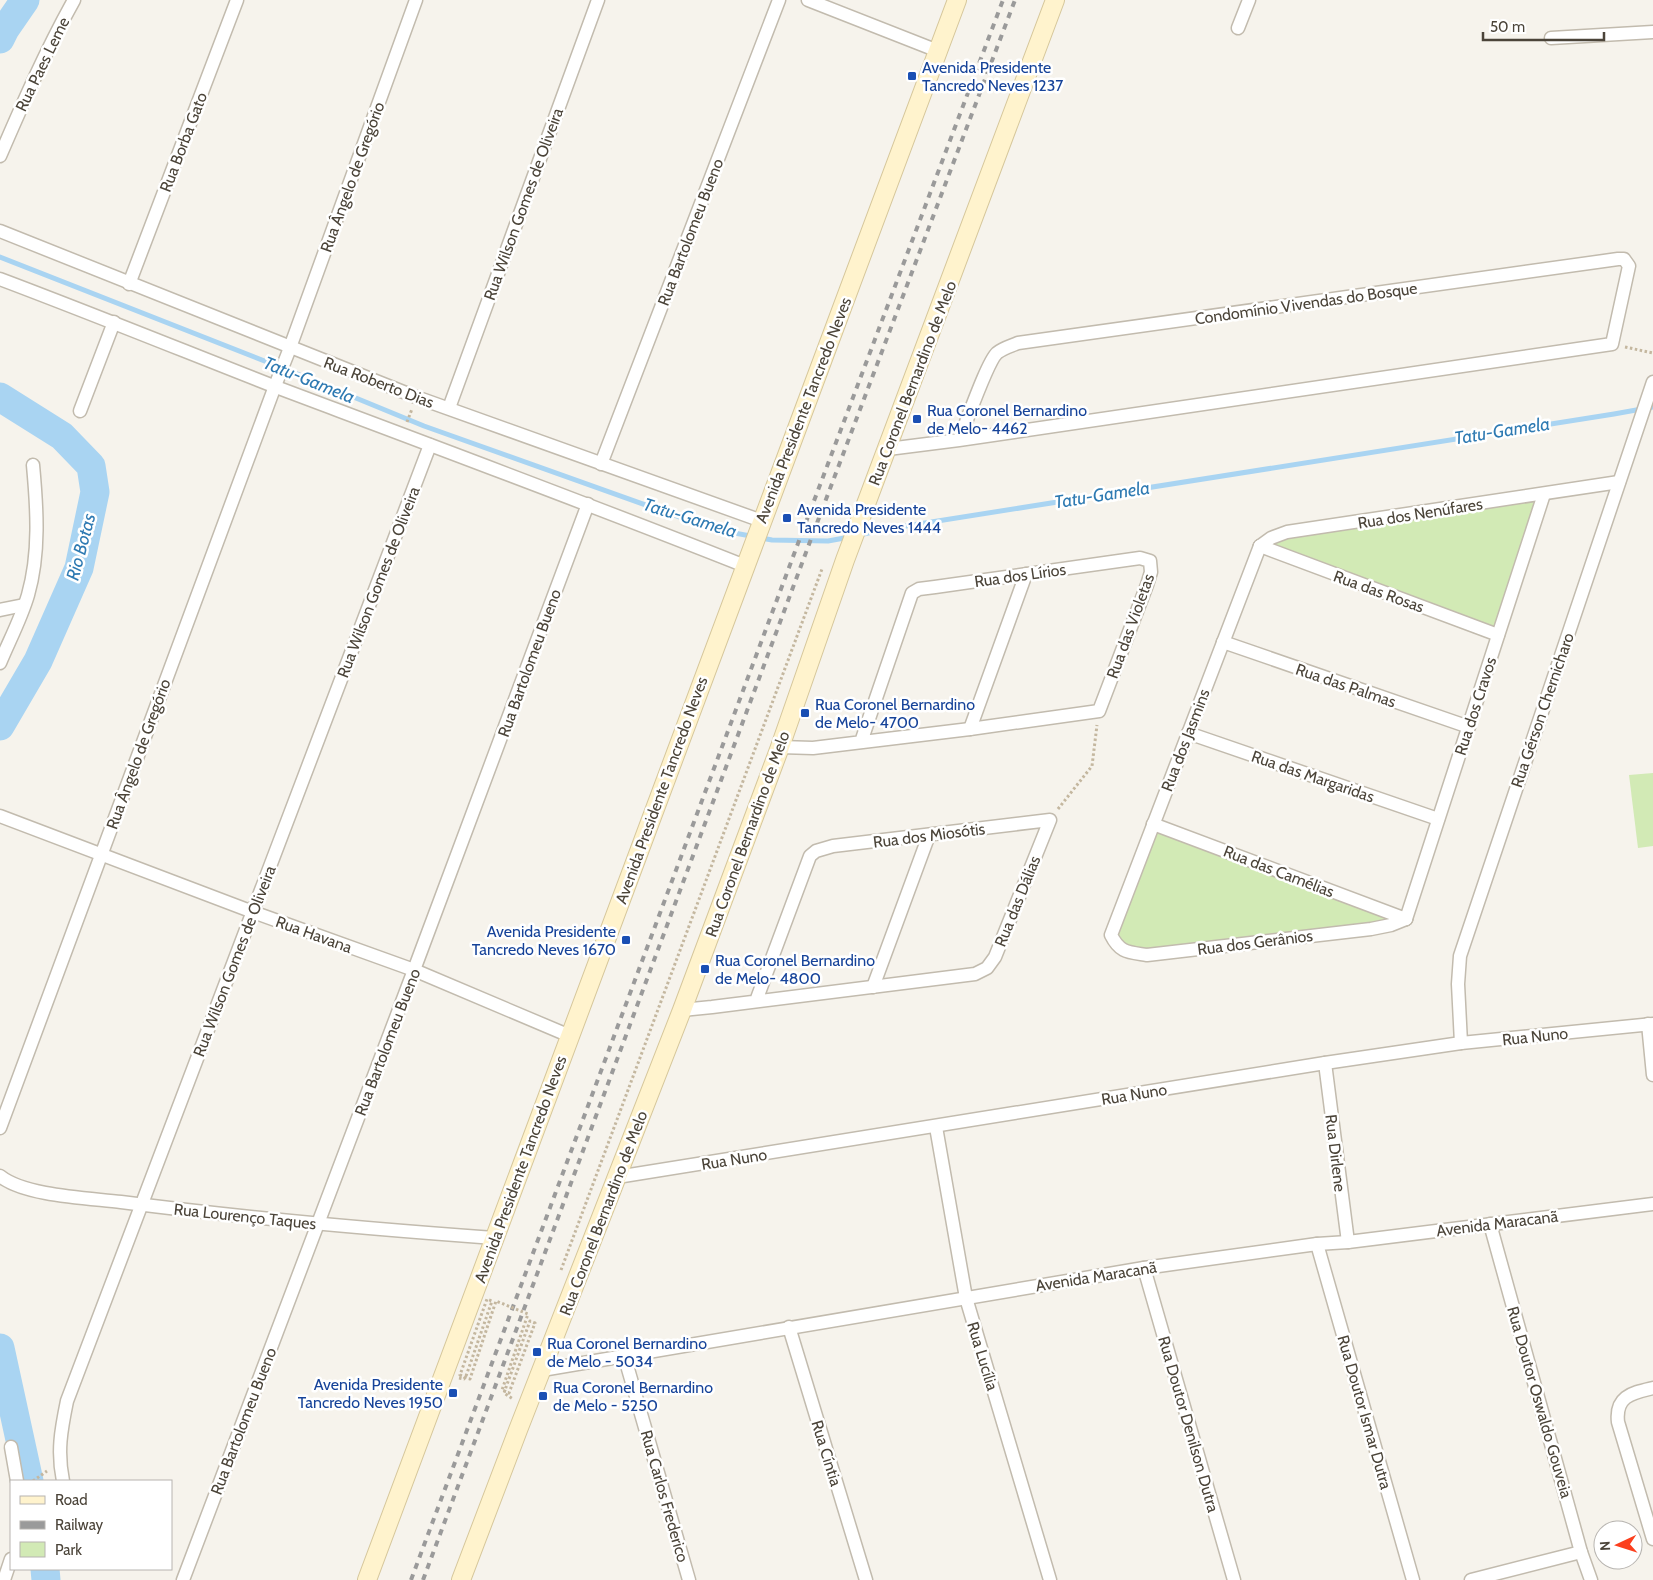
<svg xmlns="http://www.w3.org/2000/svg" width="1653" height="1580" font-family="Cabin,sans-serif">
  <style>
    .green { fill: #d2eab5 }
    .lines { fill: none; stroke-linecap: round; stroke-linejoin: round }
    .stream { stroke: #a9d4f2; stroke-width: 5 }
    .river { stroke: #a9d4f2; stroke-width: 29 }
    .street-casing { stroke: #c2bbae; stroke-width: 15 }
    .secondary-casing { stroke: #d6c79b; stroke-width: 20 }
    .path { stroke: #c4b79f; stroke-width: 3; stroke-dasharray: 2.5 2.5; stroke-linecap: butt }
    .street { stroke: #fff; stroke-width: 12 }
    .secondary { stroke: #fff3cd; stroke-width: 18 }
    .rail { stroke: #9a9a9a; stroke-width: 4; stroke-dasharray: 6 6; stroke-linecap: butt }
    .path-bridge { stroke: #c4b79f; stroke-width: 3; stroke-dasharray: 2.5 2.5; stroke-linecap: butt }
    .transit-dot { fill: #1a4fb4; stroke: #fff; stroke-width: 2 }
    .labels { text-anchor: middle; stroke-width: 5; stroke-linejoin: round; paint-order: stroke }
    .street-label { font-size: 16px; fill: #4b4439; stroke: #fff }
    .transit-label { font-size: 16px; fill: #164399; stroke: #fff; text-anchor: start }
    .water-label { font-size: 18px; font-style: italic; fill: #2e7ab2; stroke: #fff }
  </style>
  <rect width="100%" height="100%" fill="#f6f3ec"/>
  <g class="green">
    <polygon points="1540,498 1495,628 1267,545 1287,532"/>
    <polygon points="1653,773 1653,846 1638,848 1629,775"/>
    <polygon points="1154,828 1398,922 1149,950 1131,948 1111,935"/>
  </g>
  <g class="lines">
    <g class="stream">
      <polyline points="0,257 295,373 424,426 713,529 772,540 828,541 850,537"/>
      <polyline points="859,535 887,529 1614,414 1653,407"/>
    </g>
    <g class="river">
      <polyline points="0,39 5,29 25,0"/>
      <polyline points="0,397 62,436 91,466 95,492 79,568 38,661 0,726"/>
      <polyline points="0,1348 29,1481"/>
      <polyline points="45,1569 46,1580"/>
    </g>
    <defs>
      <g id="street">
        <polyline points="808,0 938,51"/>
        <polyline points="1238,28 1249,0"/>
        <polyline points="1551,38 1653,32"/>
        <path d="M0,156C23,103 46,50 74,0"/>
        <polyline points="0,231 416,397 762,521"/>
        <path d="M0,279C93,314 184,351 276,387C433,446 589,504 745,566"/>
        <polyline points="129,284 237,0"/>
        <polyline points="449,408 598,0"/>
        <polyline points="80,411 114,322"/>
        <path d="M888,449L959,440L1612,344L1629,266L1624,259H1618L1018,343C1011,346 1003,348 997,353C987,362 966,424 959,440"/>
        <polyline points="601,464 779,0"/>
        <path d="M1260,546L1111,935C1120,953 1128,952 1147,955L1371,929L1391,925L1406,919"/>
        <polyline points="1260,546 1271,538 1287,532 1619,482"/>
        <polyline points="1260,546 1498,635"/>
        <polyline points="0,610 24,605"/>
        <polyline points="1223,642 1469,727"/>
        <path d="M0,663C9,641 21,619 28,595C40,553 37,508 33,465"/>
        <polyline points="970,729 1026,574"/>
        <polyline points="1188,733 1438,819"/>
        <polyline points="780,747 813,748 970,729 1099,711 1147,585 1151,572 1150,561 1140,558 935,587 919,589 912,593 861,742"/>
        <polyline points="0,816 253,912 414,970 570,1036"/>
        <polyline points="1153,824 1406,919"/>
        <polyline points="1406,919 1544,494"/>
        <polyline points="873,987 929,835"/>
        <polyline points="682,1010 712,1007 975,974 987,968 995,957 1050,820 833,846 816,851 810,856 756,1001"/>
        <polyline points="1648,1024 1653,1075"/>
        <polyline points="1461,1043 1458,984 1460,956 1653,382"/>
        <polyline points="1325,1063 1348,1242"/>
        <polyline points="936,1127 966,1298 1050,1580"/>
        <polyline points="0,1128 275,386 288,353 416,0"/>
        <path d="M0,1176C25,1196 88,1198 121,1202C245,1218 369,1229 494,1238"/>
        <polyline points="617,1177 1325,1063 1461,1043 1653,1024"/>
        <polyline points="1490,1224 1581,1552 1591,1580"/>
        <polyline points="1317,1244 1413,1580"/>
        <polyline points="1144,1268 1234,1580"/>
        <polyline points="789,1327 866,1580"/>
        <polyline points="624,1355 689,1580"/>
        <polyline points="542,1370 1144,1268 1317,1244 1348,1242 1653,1204"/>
        <path d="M1653,1388C1632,1393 1615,1396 1618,1422L1653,1539"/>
        <polyline points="11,1447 17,1481"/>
        <path d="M63,1481C57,1452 61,1430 67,1401L430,445"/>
        <polyline points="4,1580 11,1559"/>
        <polyline points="183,1580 414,970 588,504"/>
        <polyline points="1471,1580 1581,1552"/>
      </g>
      <g id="secondary">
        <polyline points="367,1580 957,0"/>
        <polyline points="461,1580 518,1430 682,1010 780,747 845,560 1055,0"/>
      </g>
    </defs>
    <use href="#street" class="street-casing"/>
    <use href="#secondary" class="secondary-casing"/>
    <g class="path">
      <polyline points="1625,347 1653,353"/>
      <polyline points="407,422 412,409"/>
      <polyline points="1058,809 1092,766 1097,725"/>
      <polyline points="561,1270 822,569"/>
      <polyline points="459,1378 464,1379 466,1376"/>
      <polyline points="505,1390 504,1393 513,1399"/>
      <polyline points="33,1481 47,1471"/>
    </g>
    <use href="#street" class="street"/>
    <use href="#secondary" class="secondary"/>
    <g class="rail">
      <polyline points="411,1580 803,530 1003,0"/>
      <polyline points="423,1580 814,531 1015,0"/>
    </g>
    <polyline class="path-bridge" points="466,1376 492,1301 487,1299 460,1375 470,1379 496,1301 528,1314 502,1390 509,1393 535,1323 530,1321 505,1390"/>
  </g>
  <g class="transit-dot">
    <rect x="907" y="71" width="10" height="10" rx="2.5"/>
    <rect x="912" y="414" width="10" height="10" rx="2.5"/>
    <rect x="782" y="513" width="10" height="10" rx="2.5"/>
    <rect x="800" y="708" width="10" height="10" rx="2.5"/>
    <rect x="621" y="935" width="10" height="10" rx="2.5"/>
    <rect x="700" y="964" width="10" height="10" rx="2.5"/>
    <rect x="532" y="1347" width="10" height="10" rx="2.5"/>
    <rect x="448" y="1388" width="10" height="10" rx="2.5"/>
    <rect x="538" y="1391" width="10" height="10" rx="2.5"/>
  </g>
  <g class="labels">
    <g class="street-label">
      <text transform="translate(42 64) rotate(-64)" y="6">Rua Paes Leme</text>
      <text transform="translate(183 142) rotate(-69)" y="6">Rua Borba Gato</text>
      <text transform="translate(352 177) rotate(-70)" y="6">Rua Ângelo de Gregório</text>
      <text transform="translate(523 204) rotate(-70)" y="6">Rua Wilson Gomes de Oliveira</text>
      <text transform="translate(690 232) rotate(-69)" y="6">Rua Bartolomeu Bueno</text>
      <text transform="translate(1306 303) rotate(-8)" y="6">Condomínio Vivendas do Bosque</text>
      <text transform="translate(379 382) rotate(21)" y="6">Rua Roberto Dias</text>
      <text transform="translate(912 383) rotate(-69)" y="6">Rua Coronel Bernardino de Melo</text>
      <text transform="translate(803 410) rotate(-69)" y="6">Avenida Presidente Tancredo Neves</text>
      <text transform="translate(1420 513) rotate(-9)" y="6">Rua dos Nenúfares</text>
      <text transform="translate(1020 575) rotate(-8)" y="6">Rua dos Lírios</text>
      <text transform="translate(378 582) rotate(-69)" y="6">Rua Wilson Gomes de Oliveira</text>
      <text transform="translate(1379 591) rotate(20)" y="6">Rua das Rosas</text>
      <text transform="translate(1130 626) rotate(-70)" y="6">Rua das Violetas</text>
      <text transform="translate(529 663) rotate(-70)" y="6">Rua Bartolomeu Bueno</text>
      <text transform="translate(1346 685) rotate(19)" y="6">Rua das Palmas</text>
      <text transform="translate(1475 706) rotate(-72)" y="6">Rua dos Cravos</text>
      <text transform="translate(1542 710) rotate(-71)" y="6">Rua Gérson Chernicharo</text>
      <text transform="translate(1185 740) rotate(-69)" y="6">Rua dos Jasmins</text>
      <text transform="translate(138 754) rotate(-70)" y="6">Rua Ângelo de Gregório</text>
      <text transform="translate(1313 776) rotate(19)" y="6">Rua das Margaridas</text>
      <text transform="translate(661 790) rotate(-70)" y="6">Avenida Presidente Tancredo Neves</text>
      <text transform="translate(747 834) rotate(-70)" y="6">Rua Coronel Bernardino de Melo</text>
      <text transform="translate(929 835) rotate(-7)" y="6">Rua dos Miosótis</text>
      <text transform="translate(1279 871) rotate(21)" y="6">Rua das Camélias</text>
      <text transform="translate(1017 901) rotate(-68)" y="6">Rua das Dálias</text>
      <text transform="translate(314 934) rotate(20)" y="6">Rua Havana</text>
      <text transform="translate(1255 942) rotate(-7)" y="6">Rua dos Gerânios</text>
      <text transform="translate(234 961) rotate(-69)" y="6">Rua Wilson Gomes de Oliveira</text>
      <text transform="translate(1535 1036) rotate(-6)" y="6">Rua Nuno</text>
      <text transform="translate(387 1042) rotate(-69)" y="6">Rua Bartolomeu Bueno</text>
      <text transform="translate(1134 1094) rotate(-9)" y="6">Rua Nuno</text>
      <text transform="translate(1336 1153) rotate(83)" y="6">Rua Dirlene</text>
      <text transform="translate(734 1159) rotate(-9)" y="6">Rua Nuno</text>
      <text transform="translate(520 1169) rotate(-70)" y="6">Avenida Presidente Tancredo Neves</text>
      <text transform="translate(603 1213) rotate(-69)" y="6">Rua Coronel Bernardino de Melo</text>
      <text transform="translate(245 1216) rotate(6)" y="6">Rua Lourenço Taques</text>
      <text transform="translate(1497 1223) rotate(-7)" y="6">Avenida Maracanã</text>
      <text transform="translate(1096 1276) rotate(-9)" y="6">Avenida Maracanã</text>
      <text transform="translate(983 1356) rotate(73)" y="6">Rua Lucília</text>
      <text transform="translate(1540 1402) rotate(74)" y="6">Rua Doutor Oswaldo Gouveia</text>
      <text transform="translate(1365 1412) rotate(74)" y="6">Rua Doutor Ismar Dutra</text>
      <text transform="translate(243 1421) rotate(-69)" y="6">Rua Bartolomeu Bueno</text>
      <text transform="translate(1189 1424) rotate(74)" y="6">Rua Doutor Denilson Dutra</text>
      <text transform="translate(827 1453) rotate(73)" y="6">Rua Cíntia</text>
      <text transform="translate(665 1496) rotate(74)" y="6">Rua Carlos Frederico</text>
    </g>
    <g class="transit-label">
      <text x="922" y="73">Avenida Presidente<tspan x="922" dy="18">Tancredo Neves 1237</tspan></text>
      <text x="927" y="416">Rua Coronel Bernardino<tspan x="927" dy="18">de Melo- 4462</tspan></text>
      <text x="797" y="515">Avenida Presidente<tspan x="797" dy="18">Tancredo Neves 1444</tspan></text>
      <text x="815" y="710">Rua Coronel Bernardino<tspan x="815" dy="18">de Melo- 4700</tspan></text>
      <text x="616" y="937" text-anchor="end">Avenida Presidente<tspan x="616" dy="18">Tancredo Neves 1670</tspan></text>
      <text x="715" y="966">Rua Coronel Bernardino<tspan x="715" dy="18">de Melo- 4800</tspan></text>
      <text x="547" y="1349">Rua Coronel Bernardino<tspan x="547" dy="18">de Melo - 5034</tspan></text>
      <text x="443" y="1390" text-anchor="end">Avenida Presidente<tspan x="443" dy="18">Tancredo Neves 1950</tspan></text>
      <text x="553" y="1393">Rua Coronel Bernardino<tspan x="553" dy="18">de Melo - 5250</tspan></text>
    </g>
    <g class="water-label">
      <text transform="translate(309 380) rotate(22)" y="6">Tatu-Gamela</text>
      <text transform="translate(1502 431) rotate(-9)" y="6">Tatu-Gamela</text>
      <text transform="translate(1102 495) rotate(-9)" y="6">Tatu-Gamela</text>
      <text transform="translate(690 518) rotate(17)" y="6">Tatu-Gamela</text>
      <text transform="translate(81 547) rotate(-75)" y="6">Rio Botas</text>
    </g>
  </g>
  <rect x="10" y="1480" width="162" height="90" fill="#ffffff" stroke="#b7b4b0"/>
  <rect x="20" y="1496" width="25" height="8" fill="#fff3cd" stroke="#b7b4b0"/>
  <text x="55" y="1505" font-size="15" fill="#4b4439">Road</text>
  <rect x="20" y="1521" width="25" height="8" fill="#9a9a9a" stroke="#b7b4b0"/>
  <text x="55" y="1530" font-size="15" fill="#4b4439">Railway</text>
  <rect x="20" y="1542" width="25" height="15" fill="#d2eab5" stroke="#b7b4b0"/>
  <text x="55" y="1555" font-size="15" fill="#4b4439">Park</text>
  <g transform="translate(1618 1545) rotate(266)"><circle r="24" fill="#ffffff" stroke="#b7b4b0"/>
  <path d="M0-4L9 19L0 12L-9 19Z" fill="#fc3f1d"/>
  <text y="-8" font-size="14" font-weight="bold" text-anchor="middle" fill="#4b4439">N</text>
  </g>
  <path d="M1483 32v8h121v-8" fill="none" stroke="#4b4439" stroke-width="2.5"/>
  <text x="1490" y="32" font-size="15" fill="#4b4439" stroke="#ffffff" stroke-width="4" paint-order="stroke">50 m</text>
</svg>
